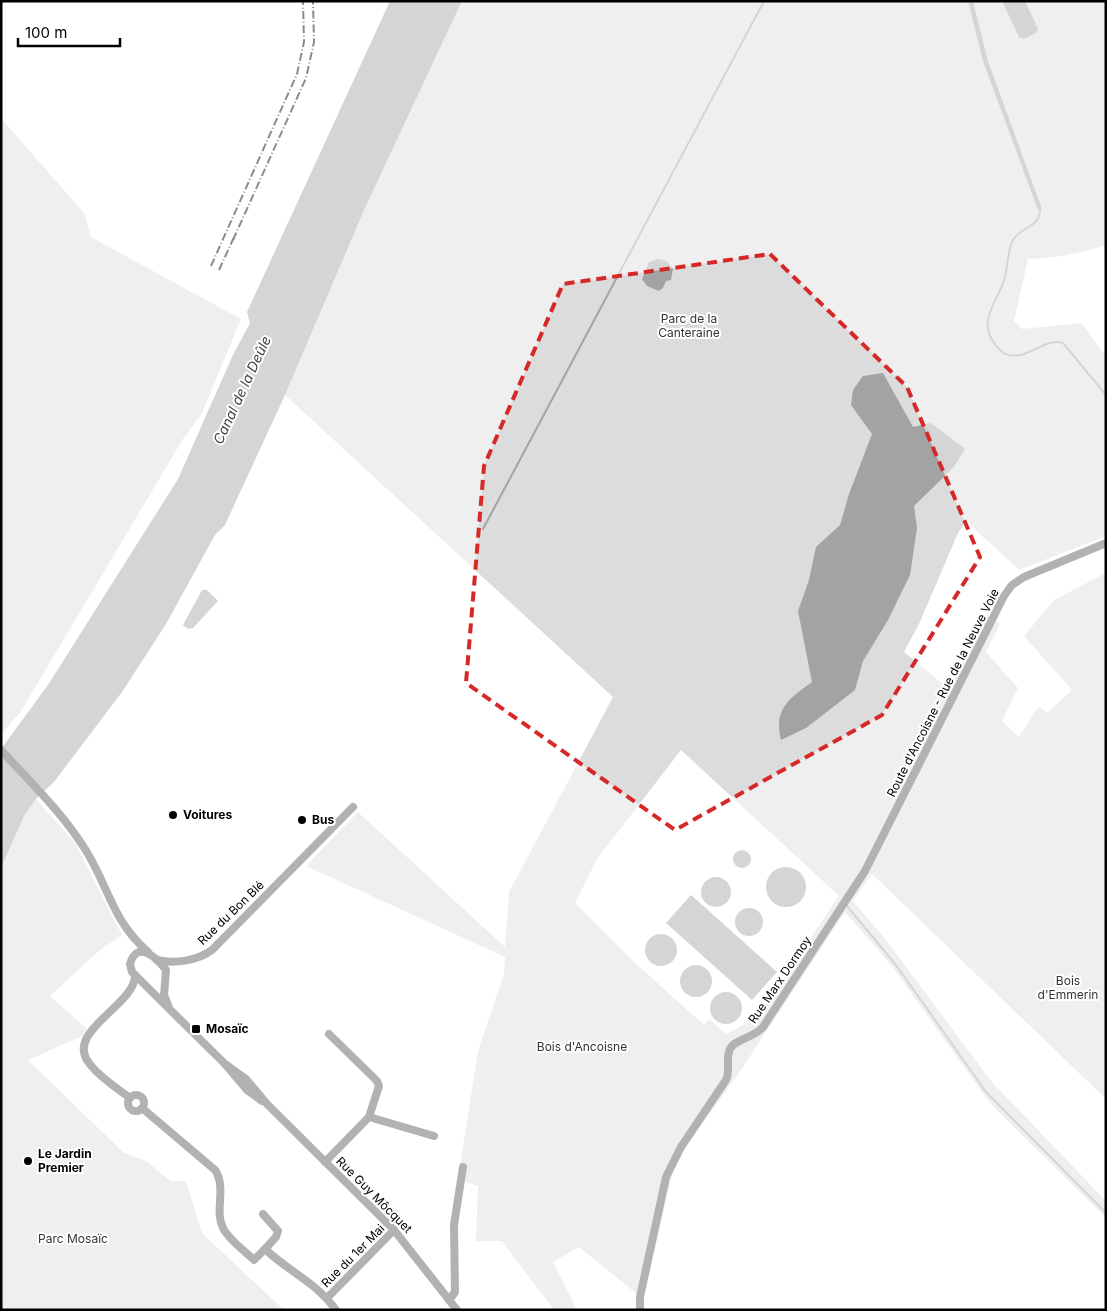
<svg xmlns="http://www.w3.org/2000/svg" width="1107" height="1311" font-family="Inter,sans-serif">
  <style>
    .green { fill: #dcdcdc; fill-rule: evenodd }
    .water { fill: #a3a3a3 }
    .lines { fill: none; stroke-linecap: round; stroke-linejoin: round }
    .stream { stroke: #a3a3a3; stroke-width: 2 }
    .minor { stroke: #555; stroke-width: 8 }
    .rail { stroke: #000; stroke-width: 2; stroke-dasharray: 8 2.5 1 2.5; stroke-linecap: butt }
    .marked { fill: none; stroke: #d62828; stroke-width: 4; stroke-dasharray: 10 6; stroke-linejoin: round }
    .poi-dot { fill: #000; stroke: #fff; stroke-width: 2 }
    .labels { text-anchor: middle; stroke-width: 4; stroke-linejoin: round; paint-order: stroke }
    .park-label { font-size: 12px; fill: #333; stroke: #fff }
    .street-label { font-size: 12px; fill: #000; stroke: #fff }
    .poi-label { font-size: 12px; font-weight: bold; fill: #000; stroke: #fff; text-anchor: start }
    .water-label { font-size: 14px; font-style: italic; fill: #444; stroke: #fff }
  </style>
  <rect width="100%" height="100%" fill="#fff"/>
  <g class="green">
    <path d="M462,1H1106V245C1080,254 1055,258 1028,259L1014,321L1022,329L1082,323L1106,357V536L1019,570L966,521L958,533L919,624L904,652L949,689L988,615L1000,624L986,652L1018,688L1002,721L1019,737L1036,710L1040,707L1047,713L1072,690L1024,636L1054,600L1106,573V1099L872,874L853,901L886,940L991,1081L1106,1201V1218L989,1102L892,966L845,912L739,1073L685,1148L673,1171L643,1299L579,1247L553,1262L577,1310H554L502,1241H476L478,1186L458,1179L478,1051L504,974L505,957L306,866L358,812L505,947L509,892L613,697L285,395L365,208ZM681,750L839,896L758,1016L727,1034L709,1019L704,1025L633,961L575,903L597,859Z"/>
    <polygon points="1,118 84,213 91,237 241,319 202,413 183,439 21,711 1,735"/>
    <polygon points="36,799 75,843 122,935 100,950 50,996 87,1029 82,1036 28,1060 123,1152 146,1161 171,1181 186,1181 202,1233 284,1310 1,1310 1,868 24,816"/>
  </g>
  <g class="water">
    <polygon points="390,1 462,1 365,208 285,395 225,525 215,535 166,624 122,692 54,782 36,799 24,816 1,868 1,749 48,685 178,479 232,357 250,323 247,312"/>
    <polygon points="968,1 973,1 988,61 1042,209 1038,210 983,61"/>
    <polygon points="1002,1 1025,1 1038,29 1036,33 1024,39 1019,37"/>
    <polygon points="658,259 667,261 673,269 671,280 666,281 663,288 659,291 647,286 642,279 649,262"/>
    <path d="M883,373L913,427L931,423L965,449L954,467L914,506L917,528L910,575L888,620L863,661L855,690L806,728L781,740C773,709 790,698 812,682L798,611L809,580L816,547L840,525L849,494L872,434L851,405L853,390L863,376Z"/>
    <polygon points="202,590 207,590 218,601 193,628 188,629 183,625"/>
    <circle cx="742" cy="859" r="9"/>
    <circle cx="786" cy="887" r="20"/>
    <circle cx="716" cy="892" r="15"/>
    <polygon points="691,895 777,972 752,1000 666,923"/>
    <circle cx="749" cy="922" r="14"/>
    <circle cx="661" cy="950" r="16"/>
    <circle cx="696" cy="981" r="16"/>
    <circle cx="726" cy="1008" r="16"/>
  </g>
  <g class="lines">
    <g class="stream">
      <path d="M1040,208C1041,228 1021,226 1013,240C1007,252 1008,265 1005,277C999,300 976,321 995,344C998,348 1001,353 1006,354C1027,362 1043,337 1063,343L1106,395"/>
      <polyline points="483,529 764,1"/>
      <polyline points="847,906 896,965 986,1092 1106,1213"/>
    </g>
    <g class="minor">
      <path d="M1,750C30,782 62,812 85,849C109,887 112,921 148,952"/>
      <path d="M157,960C174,964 197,961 212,950L353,807"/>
      <path d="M169,1008L164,995L166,970C157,958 137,939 130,964L132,972L225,1064L247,1090L262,1101"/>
      <polyline points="225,1064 246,1079 267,1104 394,1230 457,1310"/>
      <circle cx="136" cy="1103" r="8"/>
      <path d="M130,1098C117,1088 99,1077 89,1063C64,1031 136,1005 135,975"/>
      <path d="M142,1108L215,1170C227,1188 214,1210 223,1228C229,1240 245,1251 254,1260L265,1249"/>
      <polyline points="369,1117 434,1136"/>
      <polyline points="325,1162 369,1117 379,1086 377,1081 329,1034"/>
      <path d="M263,1214L278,1231L276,1237L265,1249C289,1272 316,1282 336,1310"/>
      <polyline points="327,1298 394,1230"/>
      <polyline points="449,1300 455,1292 454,1225 463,1167"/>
      <path d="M640,1310V1297L666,1177L681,1147L726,1080C731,1070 725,1059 730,1049C735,1039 754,1038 763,1027L865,871L1004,596L1012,585L1024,577L1106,543"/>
    </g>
    <g class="rail">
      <polyline points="233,240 306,78 314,42 313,1"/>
      <polyline points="211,266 297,74 304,42 303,1"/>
      <polyline points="219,270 236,233"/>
    </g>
  </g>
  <path d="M0 0H1107V1311H0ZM770,254L907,387L980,557L882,715L675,830L466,683L484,466L563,284Z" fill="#fff" fill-opacity=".55" fill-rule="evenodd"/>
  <path class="marked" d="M770,254L907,387L980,557L882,715L675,830L466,683L484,466L563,284Z"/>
  <g class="poi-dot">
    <circle cx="173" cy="815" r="5"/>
    <circle cx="302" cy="820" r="5"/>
    <rect x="191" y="1024" width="10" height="10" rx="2.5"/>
    <circle cx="28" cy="1161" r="5"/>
  </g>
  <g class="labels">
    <g class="park-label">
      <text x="689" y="323">Parc de la<tspan x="689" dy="14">Canteraine</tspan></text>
      <text x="1068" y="985">Bois<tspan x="1068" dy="14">d'Emmerin</tspan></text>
      <text x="582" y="1051">Bois d'Ancoisne</text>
      <text x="73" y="1243">Parc Mosaïc</text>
    </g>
    <g class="street-label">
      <text transform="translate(943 693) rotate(-63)" y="4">Route d'Ancoisne - Rue de la Neuve Voie</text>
      <text transform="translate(231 913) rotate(-44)" y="4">Rue du Bon Blé</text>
      <text transform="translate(780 980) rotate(-56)" y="4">Rue Marx Dormoy</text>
      <text transform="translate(374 1195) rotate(45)" y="4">Rue Guy Môcquet</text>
      <text transform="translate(353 1256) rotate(-45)" y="4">Rue du 1er Mai</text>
    </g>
    <g class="poi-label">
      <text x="183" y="819">Voitures</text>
      <text x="312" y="824">Bus</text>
      <text x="206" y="1033">Mosaïc</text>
      <text x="38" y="1158">Le Jardin<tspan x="38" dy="14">Premier</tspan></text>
    </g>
    <g class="water-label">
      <text transform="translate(242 390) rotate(-65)" y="5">Canal de la Deûle</text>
    </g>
  </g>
  <rect width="1107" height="1311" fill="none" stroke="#000000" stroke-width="5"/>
  <path d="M18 38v8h102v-8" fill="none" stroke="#000000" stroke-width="2.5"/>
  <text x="25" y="38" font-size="15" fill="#000000" stroke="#ffffff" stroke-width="4" paint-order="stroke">100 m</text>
</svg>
